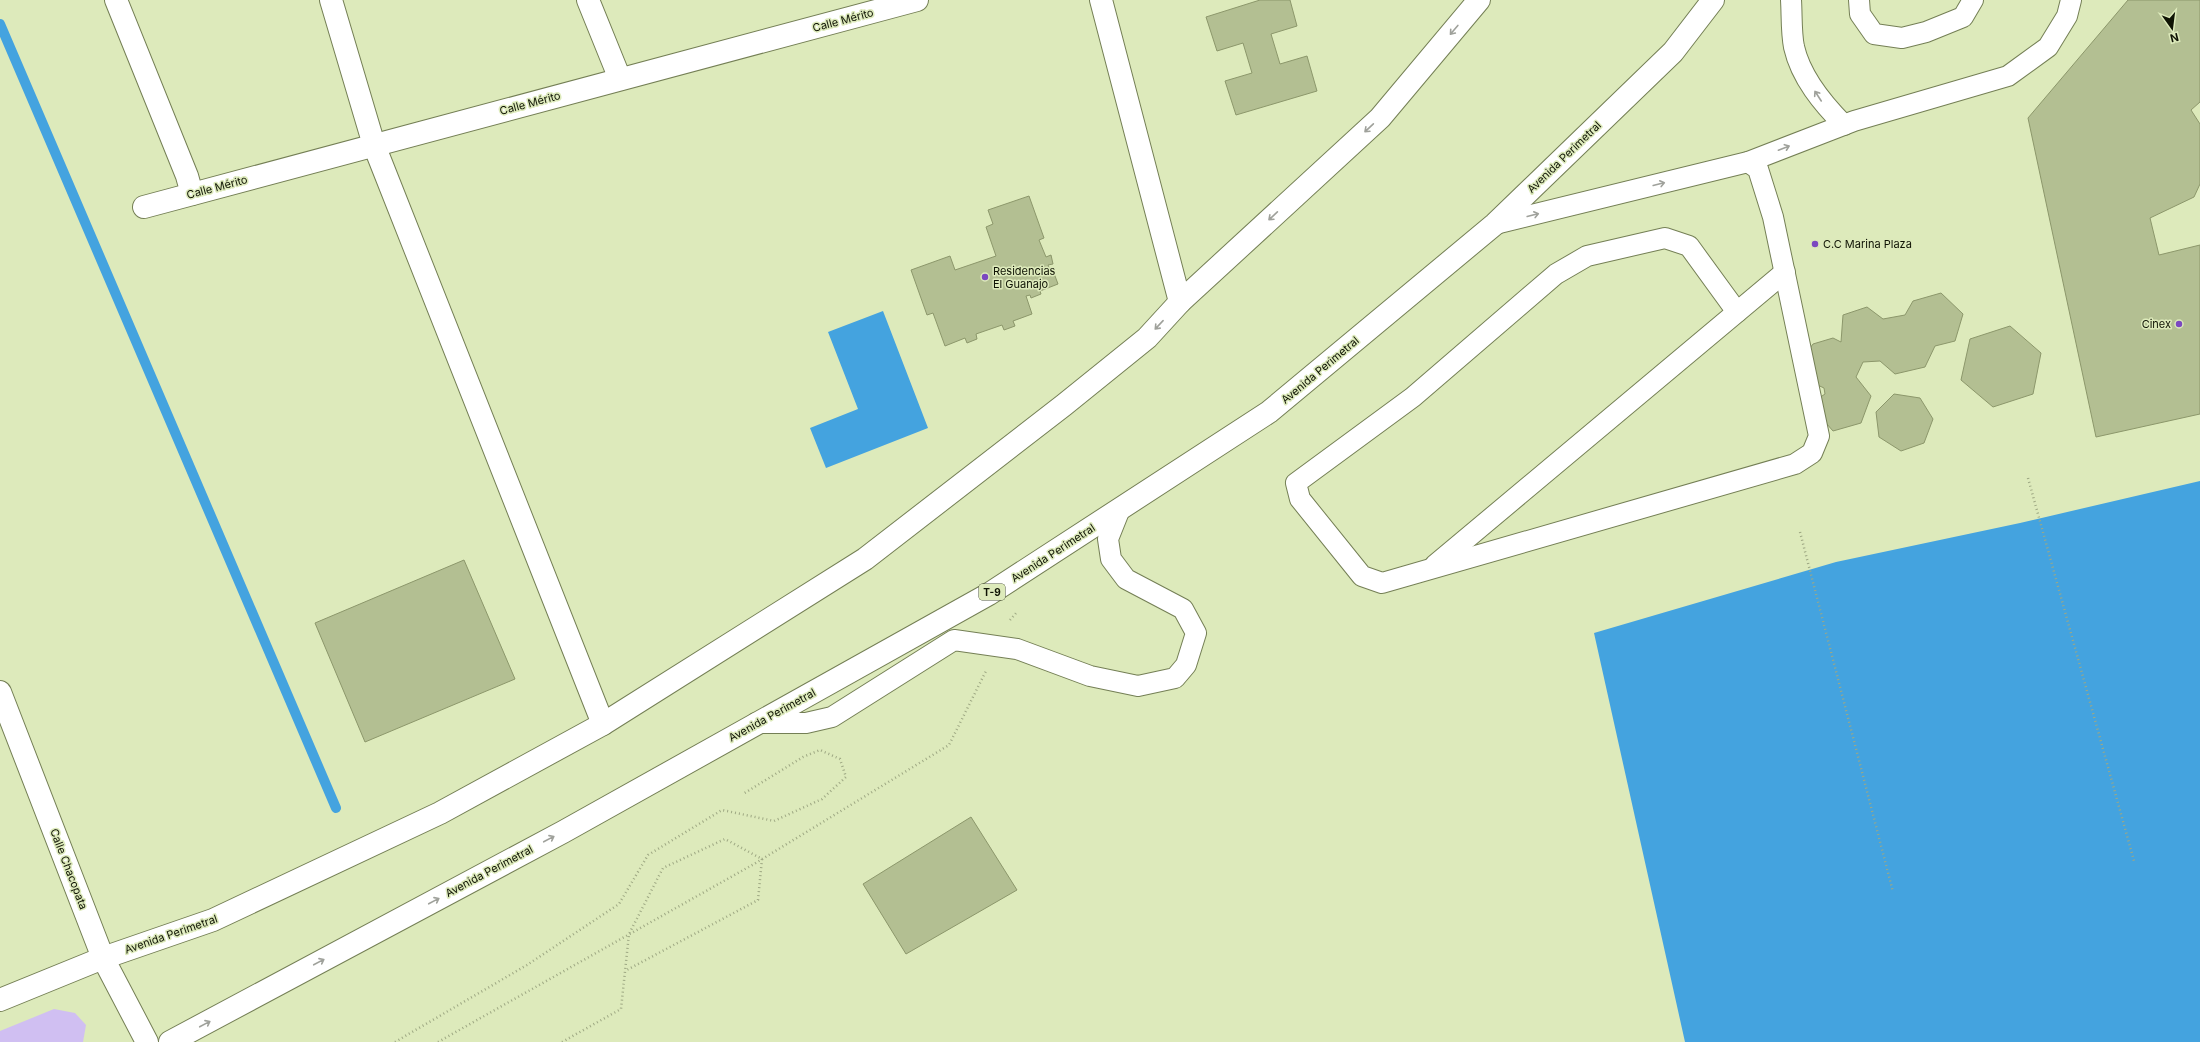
<svg xmlns="http://www.w3.org/2000/svg" width="2200" height="1042" font-family="Inter,sans-serif">
  <style>
    .green { fill: #d0bff2 }
    .water { fill: #44a3df }
    .lines { fill: none; stroke-linecap: round; stroke-linejoin: round }
    .stream { stroke: #44a3df; stroke-width: 10 }
    .building { fill: #b3bf92; stroke: #8c976b }
    .service-casing { stroke: #747f55; stroke-width: 22 }
    .minor-casing { stroke: #747f55; stroke-width: 24 }
    .primary-casing { stroke: #747f55; stroke-width: 24 }
    .path { stroke: #9ea883; stroke-width: 2.5; stroke-dasharray: 1 3; stroke-linecap: butt }
    .service { stroke: #fff; stroke-width: 20 }
    .minor { stroke: #fff; stroke-width: 22 }
    .primary { stroke: #fff; stroke-width: 22 }
    .oneway { stroke: #9fa19b }
    .poi-dot { fill: #7b48c0; stroke: #ddeabb; stroke-width: 1.5 }
    .labels { text-anchor: middle; stroke-width: 3; stroke-linejoin: round; paint-order: stroke }
    .shield { fill: #ddeabb; stroke: #4d543b; stroke-width: 1 }
    .shield-label { font-size: 10px; font-weight: bold; fill: #0f1304 }
    .street-label { font-size: 11px; fill: #0f1304; stroke: #ddeabb }
    .poi-label { font-size: 11px; fill: #0f1304; stroke: #ddeabb; text-anchor: start }
  </style>
  <rect width="100%" height="100%" fill="#ddeabb"/>
  <polygon class="green" points="54,1009 75,1013 86,1025 83,1042 0,1042 0,1031"/>
  <g class="water">
    <polygon points="883,311 928,428 826,468 810,428 858,409 828,332"/>
    <polygon points="2200,481 2200,1042 1685,1042 1594,633 1836,562 2020,523"/>
  </g>
  <g class="lines">
    <polyline class="stream" points="0,24 336,808"/>
  </g>
  <g class="building">
    <polygon points="1260,0 1290,0 1297,26 1271,34 1280,64 1307,56 1317,91 1236,115 1225,81 1252,73 1243,43 1217,51 1206,17"/>
    <polygon points="2128,0 2200,0 2200,102 2191,110 2200,124 2200,184 2194,197 2150,218 2159,255 2200,245 2200,414 2096,437 2028,118"/>
    <polygon points="1029,196 1044,238 1039,240 1046,257 1051,255 1053,264 1048,265 1050,270 1052,268 1058,284 1040,291 1041,294 1031,298 1030,295 1026,296 1032,314 1013,321 1015,326 1004,330 1002,325 976,334 977,339 967,343 965,338 945,346 933,313 927,315 911,270 950,256 955,270 996,256 986,227 993,224 988,210"/>
    <polygon points="1941,293 1963,314 1955,341 1935,346 1925,367 1895,374 1880,361 1863,362 1856,377 1871,396 1861,423 1833,431 1819,415 1816,400 1825,394 1824,388 1811,382 1803,358 1813,344 1833,338 1841,342 1843,315 1867,307 1883,319 1905,315 1913,301"/>
    <polygon points="2010,326 2041,353 2033,394 1993,407 1961,380 1970,339"/>
    <polygon points="1894,394 1920,398 1933,419 1924,443 1901,451 1879,437 1876,412"/>
    <polygon points="464,560 515,679 365,742 315,623"/>
    <polygon points="971,817 1017,890 906,954 863,884"/>
  </g>
  <g class="lines">
    <defs>
      <g id="service">
        <path d="M1791,0C1792,15 1791,32 1794,47C1801,78 1823,104 1844,125"/>
        <polyline points="1859,0 1860,14 1874,34 1902,38 1926,32 1963,17 1973,0"/>
        <polyline points="1495,224 1748,162 1854,121 2008,76 2048,47 2067,16 2071,0"/>
        <polyline points="1737,312 1689,246 1665,238 1587,256 1556,274 1413,397 1296,483 1300,499 1362,576 1382,583 1795,464 1812,453 1819,436 1773,217 1758,169 1748,162"/>
        <polyline points="1435,565 1785,272"/>
        <polyline points="756,723 806,723 832,717 954,640 1017,649 1090,676 1138,686 1175,678 1186,665 1196,633 1183,609 1126,579 1111,559 1108,539 1120,509"/>
      </g>
      <g id="minor">
        <polyline points="116,0 187,176 192,194"/>
        <polyline points="331,0 374,145 603,724"/>
        <polyline points="588,0 620,79"/>
        <polyline points="1101,0 1180,302"/>
        <polyline points="144,207 917,0"/>
        <polyline points="0,692 103,958 147,1042"/>
      </g>
      <g id="primary">
        <polyline points="0,1000 103,958 213,920 440,813 603,724 865,559 1064,405 1147,338 1180,302 1380,118 1479,0"/>
        <polyline points="170,1042 563,832 989,594 1269,412 1495,224 1673,52 1713,0"/>
      </g>
    </defs>
    <use href="#service" class="service-casing"/>
    <use href="#minor" class="minor-casing"/>
    <use href="#primary" class="primary-casing"/>
    <g class="path">
      <polyline points="2028,478 2134,861"/>
      <polyline points="1800,532 1893,892"/>
      <polyline points="1010,620 1017,612"/>
      <polyline points="395,1042 527,965 619,904 648,855 722,810 774,821 822,799 846,777 840,759 820,750 803,757 743,794"/>
      <polyline points="438,1042 754,864 949,745 986,671"/>
      <polyline points="562,1042 621,1009 629,934 663,868 725,839 762,859 758,900 625,971"/>
    </g>
    <use href="#service" class="service"/>
    <use href="#minor" class="minor"/>
    <use href="#primary" class="primary"/>
  </g>
  <defs><path id="oneway-shaft" d="M-6 0H5M1.5-3L5.5 0L1.5 3" fill="none" stroke-width="1.6" stroke-linecap="round" stroke-linejoin="round"/></defs>
  <g class="oneway">
    <use href="#oneway-shaft" transform="translate(1454 30) rotate(130)"/>
    <use href="#oneway-shaft" transform="translate(1818 96) rotate(-123)"/>
    <use href="#oneway-shaft" transform="translate(1369 128) rotate(137)"/>
    <use href="#oneway-shaft" transform="translate(1784 148) rotate(-21)"/>
    <use href="#oneway-shaft" transform="translate(1659 184) rotate(-14)"/>
    <use href="#oneway-shaft" transform="translate(1533 215) rotate(-14)"/>
    <use href="#oneway-shaft" transform="translate(1273 216) rotate(137)"/>
    <use href="#oneway-shaft" transform="translate(1159 325) rotate(133)"/>
    <use href="#oneway-shaft" transform="translate(549 839) rotate(-28)"/>
    <use href="#oneway-shaft" transform="translate(434 901) rotate(-28)"/>
    <use href="#oneway-shaft" transform="translate(319 962) rotate(-28)"/>
    <use href="#oneway-shaft" transform="translate(205 1024) rotate(-28)"/>
  </g>
  <g class="poi-dot">
    <circle cx="1815" cy="244" r="4"/>
    <circle cx="985" cy="277" r="4"/>
    <circle cx="2179" cy="324" r="4"/>
  </g>
  <g class="labels">
    <rect class="shield" x="979" y="584" width="26" height="16" rx="3"/>
    <g class="shield-label">
      <text x="992" y="596">T-9</text>
    </g>
    <g class="street-label">
      <text transform="translate(843 20) rotate(-15)" y="4">Calle Mérito</text>
      <text transform="translate(530 103) rotate(-15)" y="4">Calle Mérito</text>
      <text transform="translate(1564 157) rotate(-44)" y="4">Avenida Perimetral</text>
      <text transform="translate(217 187) rotate(-15)" y="4">Calle Mérito</text>
      <text transform="translate(1320 370) rotate(-40)" y="4">Avenida Perimetral</text>
      <text transform="translate(1053 553) rotate(-33)" y="4">Avenida Perimetral</text>
      <text transform="translate(772 715) rotate(-29)" y="4">Avenida Perimetral</text>
      <text transform="translate(69 869) rotate(69)" y="4">Calle Chacopata</text>
      <text transform="translate(489 871) rotate(-28)" y="4">Avenida Perimetral</text>
      <text transform="translate(171 934) rotate(-19)" y="4">Avenida Perimetral</text>
    </g>
    <g class="poi-label">
      <text x="1823" y="248">C.C Marina Plaza</text>
      <text x="993" y="275">Residencias<tspan x="993" dy="13">El Guanajo</tspan></text>
      <text x="2171" y="328" text-anchor="end">Cinex</text>
    </g>
  </g>
  <g transform="translate(2172 28) rotate(166)" stroke="#ddeabb" stroke-width="3" paint-order="stroke">
  <path d="M0-3L7 15L0 10L-7 15Z" fill="#0f1304"/>
  <text y="-6" font-size="11" font-weight="bold" text-anchor="middle" fill="#0f1304">N</text>
  </g>
</svg>
